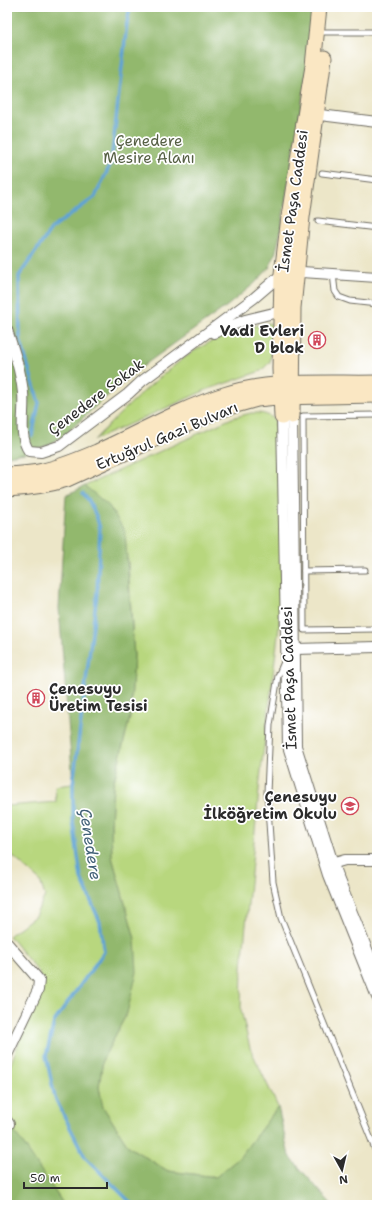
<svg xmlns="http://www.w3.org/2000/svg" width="384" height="1212" font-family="'Shantell Sans',sans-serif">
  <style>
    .green { fill: #b8d77e; stroke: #728154 }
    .forest { fill: #92b86d; stroke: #5e724c }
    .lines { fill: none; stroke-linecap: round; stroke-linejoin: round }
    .stream { stroke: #5fa3d4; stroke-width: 3.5 }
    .lane-casing { stroke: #6f6c62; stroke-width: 7 }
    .street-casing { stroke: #6f6c62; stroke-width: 12 }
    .secondary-casing { stroke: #6f6c62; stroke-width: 17 }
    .lane { stroke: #fff; stroke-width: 5 }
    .street { stroke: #fff; stroke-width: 10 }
    .secondary { stroke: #fae7c3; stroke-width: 15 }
    .labels { text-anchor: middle; stroke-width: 3.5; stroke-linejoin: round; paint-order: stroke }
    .park-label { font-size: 15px; fill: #555f44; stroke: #fff }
    .street-label { font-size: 15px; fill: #2b2b2b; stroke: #fff }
    .poi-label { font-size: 15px; font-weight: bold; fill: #2b2b2b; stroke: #fff; text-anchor: end }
    .water-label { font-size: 16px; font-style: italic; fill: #426177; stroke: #fff }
  </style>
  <rect width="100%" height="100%" fill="#fff"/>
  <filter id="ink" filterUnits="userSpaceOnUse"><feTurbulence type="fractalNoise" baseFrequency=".025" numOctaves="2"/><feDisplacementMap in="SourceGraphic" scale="8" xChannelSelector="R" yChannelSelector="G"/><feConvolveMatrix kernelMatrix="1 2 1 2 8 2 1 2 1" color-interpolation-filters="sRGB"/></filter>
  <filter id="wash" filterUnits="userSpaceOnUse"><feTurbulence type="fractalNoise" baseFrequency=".012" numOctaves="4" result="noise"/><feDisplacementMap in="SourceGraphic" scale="16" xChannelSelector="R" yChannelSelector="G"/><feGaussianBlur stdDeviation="0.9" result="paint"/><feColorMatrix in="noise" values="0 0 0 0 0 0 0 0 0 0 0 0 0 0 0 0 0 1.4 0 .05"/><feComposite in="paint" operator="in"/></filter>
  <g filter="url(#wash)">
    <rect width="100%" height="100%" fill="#ece6c8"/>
    <g class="green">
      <path d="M268,323L274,325V341L270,362L261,371L206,390L94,440C124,409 159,375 194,351C215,338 244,327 268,323Z"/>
      <path d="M251,413C260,413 268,413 275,420V443L280,457L282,568L279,627L260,779L242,967L241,1010L250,1048L278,1107L239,1158L216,1177L168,1171L129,1147L103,1107L99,1087L103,1059L127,1013L135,939L112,857L111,824L113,785L130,717L134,656L128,560L85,486L232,418Z"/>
      <polygon points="73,784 73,821 81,878 100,922 104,952 54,1022 85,1157 133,1205 64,1205 7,1122 7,1074 38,990 40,974 9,936 35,916 45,896 40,881 7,851 7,806 56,802 55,786"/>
    </g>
    <g class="forest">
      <polygon points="7,7 314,7 308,65 280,234 275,255 269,268 255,283 227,306 147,363 100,402 66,434 48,445 25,453 7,456"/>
      <polygon points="85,486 109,506 125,531 134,656 130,717 113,785 111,824 112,857 135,939 137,972 127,1013 103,1059 99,1087 103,1107 129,1147 168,1171 216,1177 239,1158 278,1107 289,1156 332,1205 133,1205 85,1157 55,1098 46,1056 54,1022 104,952 100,922 81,878 73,821 73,784 59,608 66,495"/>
      <polygon points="7,1122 22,1142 64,1205 7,1205"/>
    </g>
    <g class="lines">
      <g class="stream">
        <polyline points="32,436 39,403 20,339 19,276 52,228 95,197 111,163 127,23 130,7"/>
        <polyline points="83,493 89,501 97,518 100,529 97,593 73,784 73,821 81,878 100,922 104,952 54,1022 46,1056 55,1098 85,1157 133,1205"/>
      </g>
    </g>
  </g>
  <g filter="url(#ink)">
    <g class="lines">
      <defs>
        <g id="lane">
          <polyline points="318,32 377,32"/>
          <polyline points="322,173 377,180"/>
          <polyline points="318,221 377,228"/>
          <polyline points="333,274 335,291 339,297 350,301 377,304"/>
          <polyline points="377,415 303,416 304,630 377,629"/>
          <polyline points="304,571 365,570"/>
          <polyline points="284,662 278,676 270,725 267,793 273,882 281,918 377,1154"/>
        </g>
        <g id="street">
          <polyline points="312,114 377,122"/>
          <path d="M7,330C14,351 21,372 23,393C25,412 18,436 29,451L41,452L59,446L128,394L142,381L254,298L282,274L302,272L377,277"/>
          <polyline points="214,333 245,320 286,310"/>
          <polyline points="292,416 296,746 336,873 377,974"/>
          <polyline points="282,417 288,746 328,875 377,997"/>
          <polyline points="291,652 295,649 377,647"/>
          <polyline points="328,865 345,860 377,860"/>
          <polyline points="7,943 39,980 38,990 7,1055"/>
          <polyline points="7,1121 9,1124"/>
        </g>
        <g id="secondary">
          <polyline points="292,416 293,308 302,217 324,58"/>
          <polyline points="282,417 280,369 282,274 289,217 313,66 319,7"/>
          <path d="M7,475C19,474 31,474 43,471C62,467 80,459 97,452C139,433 180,409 224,395C271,379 328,384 377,383"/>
          <path d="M7,489C28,488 47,485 67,479L214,412L232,406L257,399L277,397L377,395"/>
        </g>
      </defs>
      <use href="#lane" class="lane-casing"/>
      <use href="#street" class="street-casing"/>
      <use href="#secondary" class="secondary-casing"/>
      <use href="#lane" class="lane"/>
      <use href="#street" class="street"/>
      <use href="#secondary" class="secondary"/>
    </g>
  </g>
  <defs>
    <symbol id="building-ring" viewBox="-11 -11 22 22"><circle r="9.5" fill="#fff" stroke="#d1495b" stroke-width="1.5"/><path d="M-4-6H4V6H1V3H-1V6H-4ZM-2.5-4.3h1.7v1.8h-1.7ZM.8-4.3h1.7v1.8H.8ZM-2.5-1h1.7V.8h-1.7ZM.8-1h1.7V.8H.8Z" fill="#d1495b"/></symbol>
    <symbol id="school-ring" viewBox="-11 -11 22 22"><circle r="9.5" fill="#fff" stroke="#d1495b" stroke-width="1.5"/><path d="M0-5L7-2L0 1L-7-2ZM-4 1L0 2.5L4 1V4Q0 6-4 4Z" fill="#d1495b"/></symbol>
  </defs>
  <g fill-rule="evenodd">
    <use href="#building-ring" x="307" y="330" width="20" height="20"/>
    <use href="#building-ring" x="26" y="688" width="20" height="20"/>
    <use href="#school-ring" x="340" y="796" width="20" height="20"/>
  </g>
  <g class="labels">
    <g class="park-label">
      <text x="149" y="146">Çenedere<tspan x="149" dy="17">Mesire Alanı</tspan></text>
    </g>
    <g class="street-label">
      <text transform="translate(293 201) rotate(-82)" y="5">İsmet Paşa Caddesi</text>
      <text transform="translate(96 397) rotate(-37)" y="5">Çenedere Sokak</text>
      <text transform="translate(167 436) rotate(-23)" y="5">Ertuğrul Gazi Bulvarı</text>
      <text transform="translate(289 678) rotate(-92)" y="5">İsmet Paşa Caddesi</text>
    </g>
    <g class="poi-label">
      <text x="304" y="336">Vadi Evleri<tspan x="304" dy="17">D blok</tspan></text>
      <text x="49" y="694" text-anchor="start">Çenesuyu<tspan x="49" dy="17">Üretim Tesisi</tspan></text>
      <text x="337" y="802">Çenesuyu<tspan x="337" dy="17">İlköğretim Okulu</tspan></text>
    </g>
    <g class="water-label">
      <text transform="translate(91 844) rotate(81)" y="6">Çenedere</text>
    </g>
  </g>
  <rect width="384" height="1212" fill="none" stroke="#fff" stroke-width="24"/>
  <g transform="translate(342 1170) rotate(172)" stroke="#ffffff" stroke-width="3" paint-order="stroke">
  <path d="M0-3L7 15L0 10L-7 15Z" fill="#2b2b2b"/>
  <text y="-6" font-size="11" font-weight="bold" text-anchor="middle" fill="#2b2b2b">N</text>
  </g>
  <path d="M24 1182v6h83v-6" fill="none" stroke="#2b2b2b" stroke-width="2"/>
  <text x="30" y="1182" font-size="12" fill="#2b2b2b" stroke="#ffffff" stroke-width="3" paint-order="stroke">50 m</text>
</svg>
